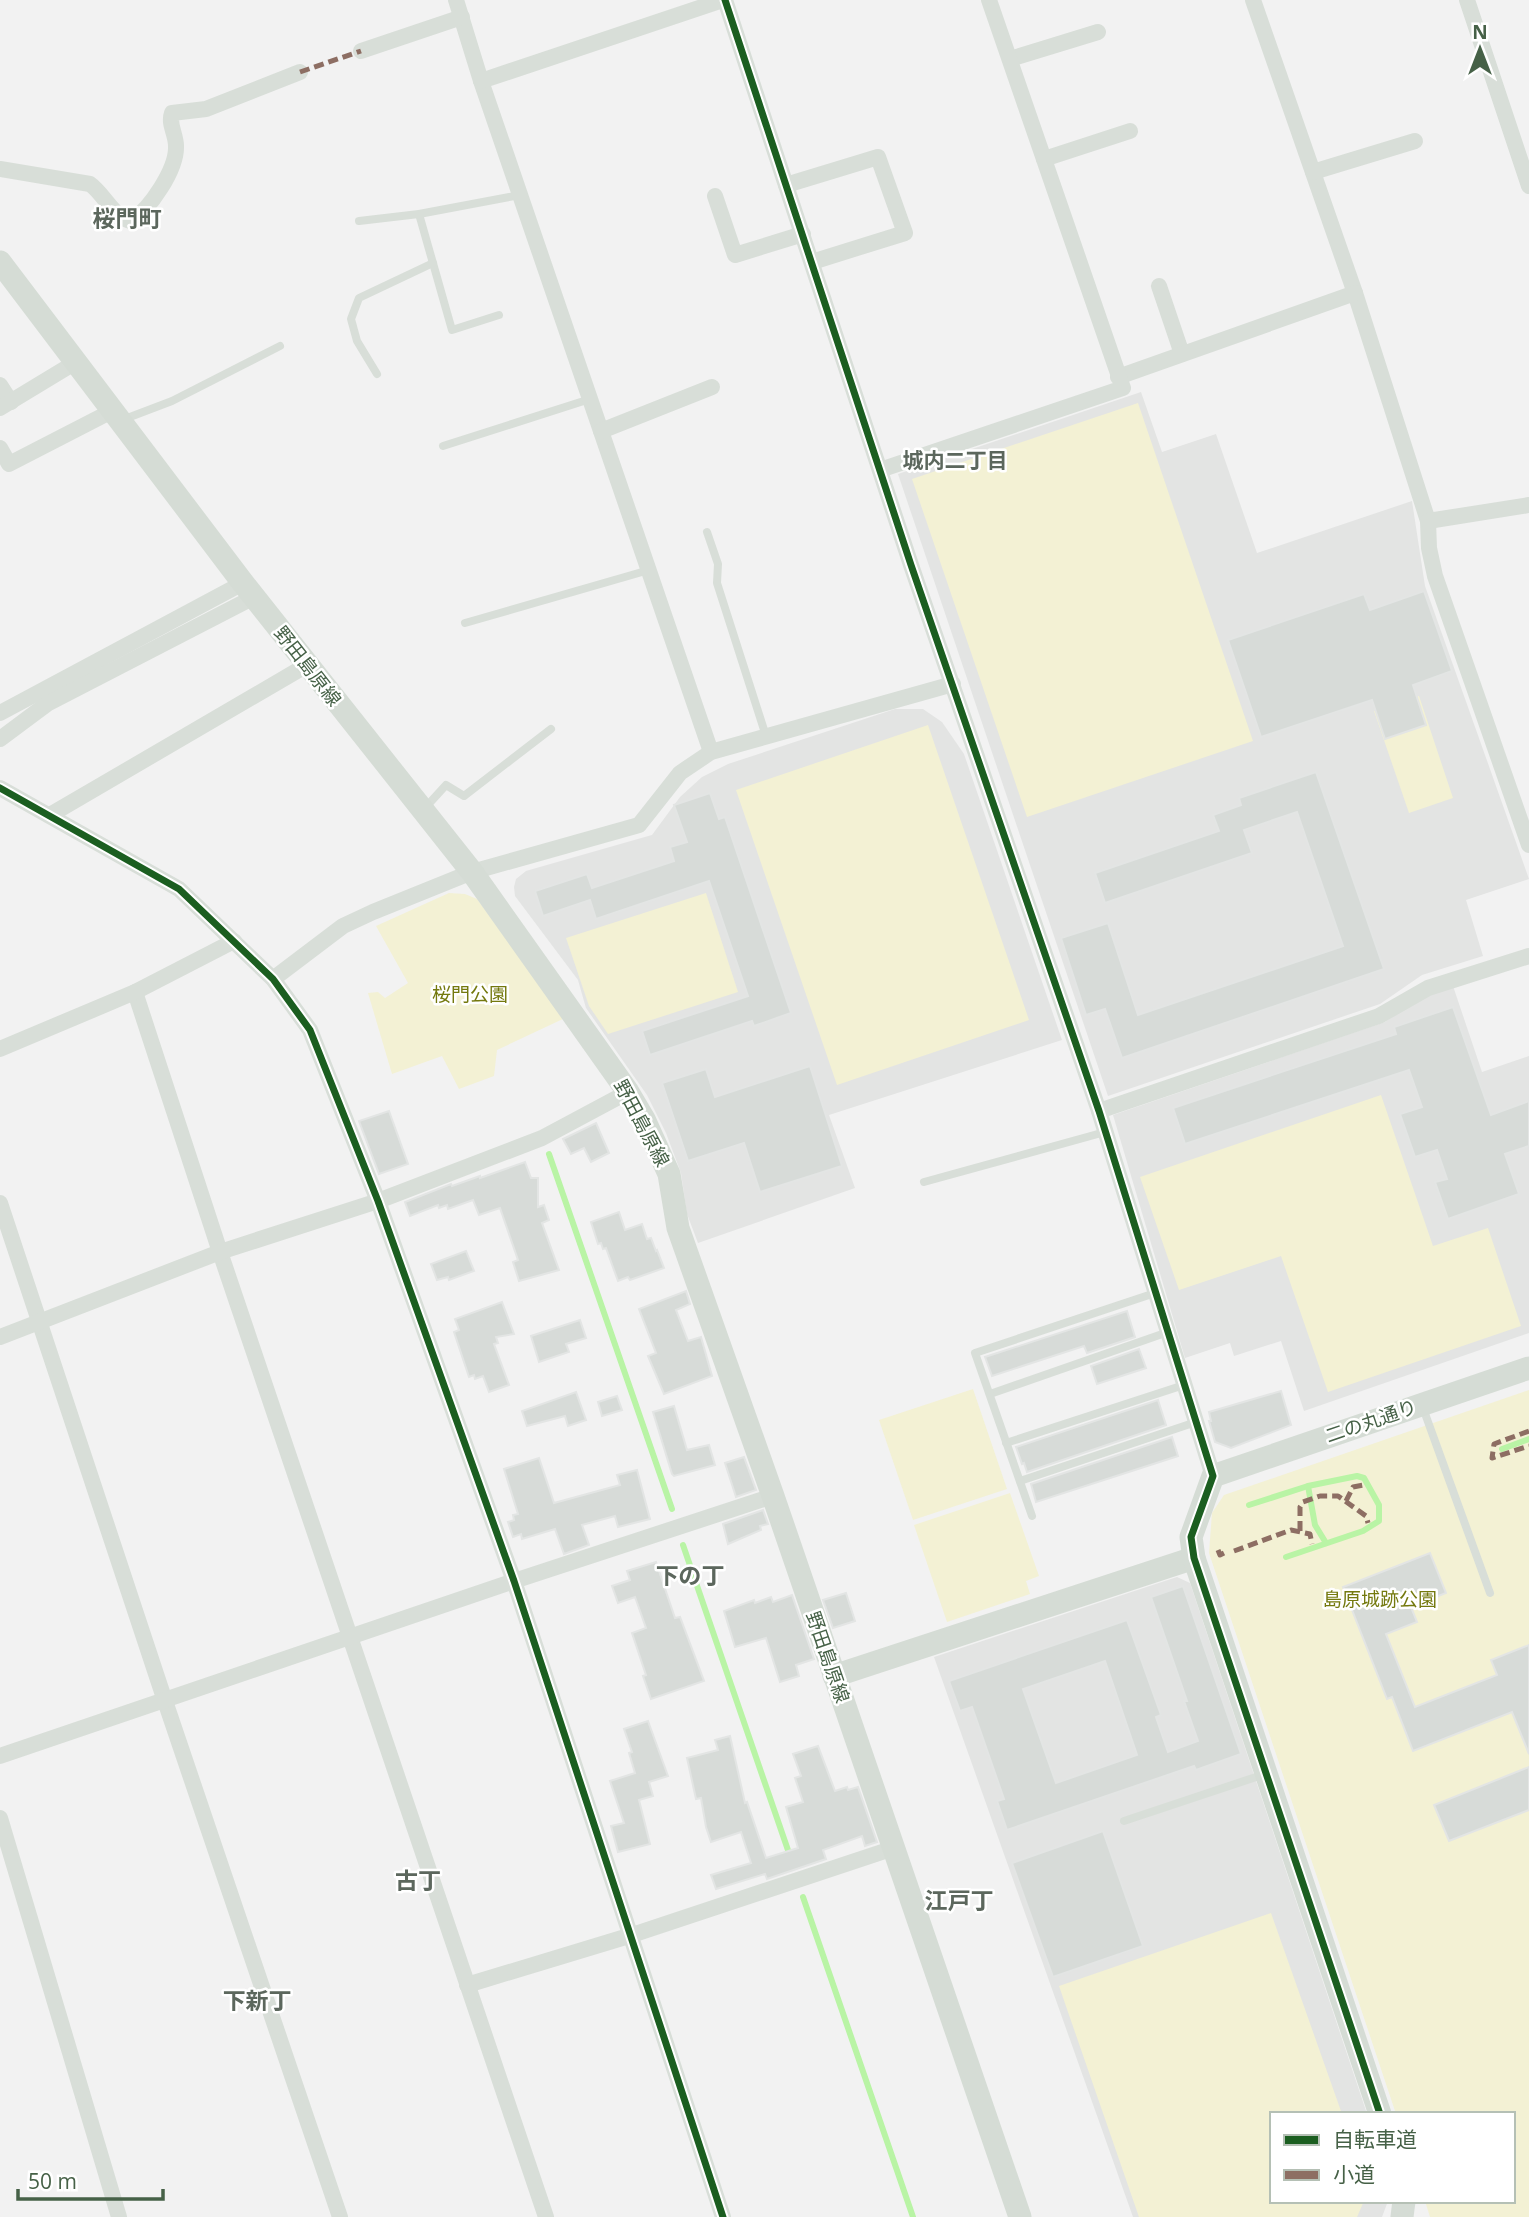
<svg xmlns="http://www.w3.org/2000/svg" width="1529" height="2217" font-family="'Open Sans','Noto Sans JP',sans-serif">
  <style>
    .education { fill: #e3e4e3 }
    .green { fill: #f3f1d4 }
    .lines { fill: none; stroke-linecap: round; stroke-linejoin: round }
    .stream { stroke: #b9f4a5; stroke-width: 6 }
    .building { fill: #d7dbd8; stroke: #e3e5e4; stroke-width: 2; fill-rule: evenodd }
    .lane { stroke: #d8ded8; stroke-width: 8 }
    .street { stroke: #d8ded8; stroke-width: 16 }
    .secondary { stroke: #d5dcd5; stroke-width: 23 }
    .quiet { stroke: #8d6e63; stroke-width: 5; stroke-dasharray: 10 5; stroke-linecap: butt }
    .cycleway-casing { stroke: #fff; stroke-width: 11 }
    .cycleway { stroke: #1b5e20; stroke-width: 7 }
    .labels { text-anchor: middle; stroke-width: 5; stroke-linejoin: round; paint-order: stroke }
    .street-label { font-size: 19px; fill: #466147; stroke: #fff }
    .park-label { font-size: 19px; fill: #74790e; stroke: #fff }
    .neighbourhood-label { font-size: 21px; font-weight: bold; fill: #5c675d; stroke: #fff }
    .quarter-label { font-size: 23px; font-weight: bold; fill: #5c675d; stroke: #fff }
  </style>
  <rect width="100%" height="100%" fill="#f2f2f2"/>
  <g class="education">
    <polygon points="1141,392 1162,452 1216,434 1257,553 1412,501 1425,586 1529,879 1466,900 1483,956 1422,975 1380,1004 1108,1096 898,474"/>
    <polygon points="895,709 923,709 942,722 964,754 1062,1040 829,1115 855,1188 698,1243 687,1214 681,1173 666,1133 647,1095 586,1008 578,980 515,896 514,887 516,879 526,871 652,835 680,797 702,777 728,764"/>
    <polygon points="1453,986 1482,1072 1529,1056 1529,1333 1304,1411 1281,1341 1234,1356 1230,1343 1185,1358 1113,1115 1385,1022 1422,997"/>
    <polygon points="1177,1577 1190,1583 1367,2114 1272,2114 1272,2201 1388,2201 1382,2217 1133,2217 934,1657"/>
  </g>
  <g class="green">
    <polygon points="1138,403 1253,741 1027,817 912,479"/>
    <polygon points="1419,696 1453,798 1409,813 1374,711"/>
    <polygon points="928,725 1029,1020 837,1085 736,790"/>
    <polygon points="449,893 465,894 477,899 565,1018 497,1050 494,1076 459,1089 442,1056 392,1074 368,993 378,992 385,998 408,983 376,926"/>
    <polygon points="706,893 738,992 608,1034 589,1006 566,938"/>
    <polygon points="1381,1095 1433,1246 1488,1228 1521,1326 1328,1392 1281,1256 1179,1290 1140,1177"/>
    <polygon points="973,1389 1007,1489 913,1520 879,1420"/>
    <polygon points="1529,1390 1529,2217 1430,2217 1425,2201 1513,2201 1513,2114 1396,2114 1209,1553 1212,1513 1224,1495"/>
    <polygon points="1010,1493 1039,1576 1026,1581 1030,1594 947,1622 914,1525"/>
    <polygon points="1271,1913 1342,2114 1272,2114 1272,2201 1364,2201 1357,2217 1139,2217 1059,1986"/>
  </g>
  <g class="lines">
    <g class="stream">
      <polyline points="549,1154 672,1509"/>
      <polyline points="1502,1449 1529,1439"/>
      <polyline points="1308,1486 1315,1525 1326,1543"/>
      <polyline points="1249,1505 1308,1486 1357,1476 1364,1478 1379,1505 1379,1521 1363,1531 1286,1557"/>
      <polyline points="683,1545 790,1856"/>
      <polyline points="803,1897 913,2217"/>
    </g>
  </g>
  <g class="building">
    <polygon points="1424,591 1452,671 1413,685 1426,725 1385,739 1372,700 1261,737 1228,640 1364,594 1370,610"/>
    <polygon points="1316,772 1384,969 1122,1058 1105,1009 1086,1015 1061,938 1108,923 1138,1015 1343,946 1297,812 1244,830 1252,853 1105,903 1095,873 1219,831 1213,815 1241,805 1239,798"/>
    <polygon points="710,793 719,819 725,817 791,1013 754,1026 752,1021 650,1055 642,1031 748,996 709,881 596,919 590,900 543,916 535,891 587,874 592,888 674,861 670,847 687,842 674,805"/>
    <polygon points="1453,1007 1491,1115 1529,1101 1529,1146 1505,1154 1519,1194 1448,1219 1435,1182 1447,1179 1437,1150 1415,1157 1400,1114 1422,1107 1409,1070 1185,1144 1173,1108 1396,1034 1394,1027"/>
    <polygon points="810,1066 842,1166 760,1192 744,1143 688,1161 662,1083 706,1069 715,1097"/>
    <polygon points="389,1111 408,1164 379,1174 359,1121"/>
    <polygon points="596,1123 609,1153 591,1162 584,1148 571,1154 563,1139"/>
    <polygon points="525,1162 531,1178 538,1178 538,1207 544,1205 549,1220 542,1223 559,1270 519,1281 513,1262 518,1260 500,1208 479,1215 473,1200 448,1209 447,1205 439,1208 438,1205 410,1216 405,1202 451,1184 452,1186 480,1176 480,1178"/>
    <polygon points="619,1212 625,1230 642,1224 647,1239 651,1238 656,1251 657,1250 664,1268 630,1280 628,1277 618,1281 606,1248 603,1249 601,1243 598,1244 591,1222"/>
    <polygon points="466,1251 474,1271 449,1280 448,1277 437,1280 431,1264"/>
    <polygon points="686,1291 690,1304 676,1310 688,1341 701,1337 712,1376 664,1394 648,1356 656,1353 639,1309"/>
    <polygon points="502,1302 514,1334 496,1337 498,1343 494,1344 509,1385 489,1392 483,1376 475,1379 474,1375 469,1377 454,1332 459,1330 455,1319"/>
    <polygon points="1127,1311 1135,1337 1087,1353 1084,1346 992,1376 985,1357"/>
    <polygon points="580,1320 586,1338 566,1344 569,1352 539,1362 531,1336"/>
    <polygon points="1139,1349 1146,1368 1097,1384 1091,1366"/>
    <polygon points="1281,1391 1291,1425 1231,1448 1215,1442 1209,1421 1211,1421 1209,1412"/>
    <polygon points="576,1392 586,1420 568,1426 565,1416 527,1426 522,1411"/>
    <polygon points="617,1396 622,1410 602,1416 598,1402"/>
    <polygon points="1158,1400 1166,1425 1027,1472 1024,1463 1022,1464 1016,1447"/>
    <polygon points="674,1406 687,1450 709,1445 715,1465 674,1476 672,1474 653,1412"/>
    <polygon points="1172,1437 1178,1456 1036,1502 1031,1484"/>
    <polygon points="744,1457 756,1490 736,1497 725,1463"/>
    <polygon points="539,1458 554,1503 620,1485 617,1475 637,1470 650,1519 618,1527 615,1516 582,1525 589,1545 564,1554 555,1529 522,1539 521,1534 513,1537 508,1522 514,1520 513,1515 518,1514 504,1469"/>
    <polygon points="763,1510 768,1524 760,1526 761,1530 728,1544 723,1524"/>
    <polygon points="1430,1553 1446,1593 1411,1607 1417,1622 1386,1634 1415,1707 1497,1675 1491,1660 1529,1645 1529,1754 1512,1712 1413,1751 1392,1697 1387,1699 1343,1587"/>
    <polygon points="656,1562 675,1618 680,1617 704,1681 651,1699 643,1676 646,1675 632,1633 646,1628 635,1597 618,1603 612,1586 630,1580 627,1571"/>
    <path d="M1183,1586L1241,1754L1196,1770L1194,1766L1007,1830L997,1801L1004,1799L972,1707L960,1711L949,1681L1127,1620L1161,1715L1156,1717L1168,1752L1198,1741L1184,1701H1187L1151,1597ZM1105,1661L1137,1755L1056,1783L1023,1689Z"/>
    <polygon points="846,1593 855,1621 833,1628 823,1600"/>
    <polygon points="792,1595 814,1659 796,1665 799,1676 780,1682 766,1638 735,1647 724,1611 754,1600 755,1603 771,1597 773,1602"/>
    <polygon points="648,1721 668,1776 649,1782 653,1796 639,1800 650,1844 618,1852 611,1826 624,1823 610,1781 635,1773 629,1753 632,1752 624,1729"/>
    <polygon points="730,1736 745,1803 747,1802 766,1858 798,1848 786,1807 803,1802 795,1778 801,1776 793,1754 818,1746 835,1791 847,1787 848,1790 858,1787 877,1842 865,1846 862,1836 823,1850 826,1859 767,1879 765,1874 716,1889 711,1875 751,1863 741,1832 711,1842 706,1827 701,1798 696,1799 687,1758 718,1750 715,1740"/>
    <polygon points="1529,1767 1529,1810 1449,1841 1434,1805"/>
    <polygon points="1103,1831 1143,1946 1053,1977 1012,1863"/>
  </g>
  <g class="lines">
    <g class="lane">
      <polyline points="419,214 452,330 499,315"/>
      <polyline points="359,221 419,214 520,195"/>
      <polyline points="377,374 357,341 351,319 359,298 433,263"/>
      <polyline points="122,420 172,401 280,346"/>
      <polyline points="443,446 590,399"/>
      <polyline points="707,532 718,564 717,583 766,736"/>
      <polyline points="465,623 649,570"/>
      <polyline points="425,808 446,785 464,796 551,729"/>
      <polyline points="924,1182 1105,1132"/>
      <polyline points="990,1394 1168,1332"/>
      <polyline points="1423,1408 1490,1593"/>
      <polyline points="1006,1443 1184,1385"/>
      <polyline points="1020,1481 1196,1422"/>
      <polyline points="1032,1516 975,1353 1155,1293"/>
      <polyline points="1124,1821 1265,1774"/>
    </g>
    <g class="street">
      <polyline points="456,0 481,81 711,752"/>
      <polyline points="725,0 911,565 1099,1111 1213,1476"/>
      <polyline points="1253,0 1355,293 1428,521 1429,548 1435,576 1529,845"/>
      <polyline points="1467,0 1529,186"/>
      <polyline points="361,51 462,17"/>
      <polyline points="1010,59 1098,32"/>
      <polyline points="481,81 723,0"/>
      <polyline points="1044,159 1130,131"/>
      <path d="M0,169L90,184C104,194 114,218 131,221C150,209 177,169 176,146C176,134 168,124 172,113L206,109L300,72"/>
      <polyline points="1313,172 1415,141"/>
      <polyline points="786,185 878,157 905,233 812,262"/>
      <polyline points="715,196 735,255 803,234"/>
      <polyline points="1159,286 1182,354"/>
      <polyline points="1118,377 1355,293"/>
      <polyline points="0,385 11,402"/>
      <polyline points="0,408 76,362"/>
      <polyline points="601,431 712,387"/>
      <polyline points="0,448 9,464 112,411"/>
      <polyline points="880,470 1123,388 989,0"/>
      <polyline points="1428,521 1529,505"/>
      <polyline points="0,713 243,583"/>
      <polyline points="0,739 47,704 254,597"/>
      <polyline points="0,788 179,889 273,979 310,1030 378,1201 514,1581 723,2217"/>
      <polyline points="50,815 307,665"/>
      <polyline points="273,979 343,926 373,912 472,872 639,825 680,773 711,752 953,684"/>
      <polyline points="135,992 220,1252 546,2217"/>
      <polyline points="0,1049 135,992 234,941"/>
      <polyline points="1099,1111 1379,1016 1428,988 1529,956"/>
      <polyline points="0,1203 165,1701 340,2217"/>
      <polyline points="0,1337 220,1252 378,1201 542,1138 628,1092"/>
      <polyline points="0,1756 514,1581 773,1496"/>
      <polyline points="0,1818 119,2217"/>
      <polyline points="467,1985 632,1935 894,1848"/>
    </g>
    <g class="secondary">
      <polyline points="0,262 243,583 472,872 628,1092 644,1119 669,1174 678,1228 773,1496 1020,2217"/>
      <polyline points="834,1676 1194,1558"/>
      <polyline points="1380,2114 1194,1558 1191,1537 1213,1476 1529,1368"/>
      <polyline points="1402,2217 1404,2201"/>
    </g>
    <g class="quiet">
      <polyline points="300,72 361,51"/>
      <polyline points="1529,1431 1494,1444 1492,1458 1529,1446"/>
      <polyline points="1346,1501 1353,1487 1364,1485"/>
      <polyline points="1300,1531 1300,1507 1303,1502 1320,1496 1338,1496 1366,1516 1368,1523"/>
      <polyline points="1218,1550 1220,1555 1224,1553"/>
      <polyline points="1234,1551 1291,1530 1310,1534 1312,1544"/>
    </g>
    <defs>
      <g id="cycleway">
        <polyline points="725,0 911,565 1099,1111 1213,1476 1191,1537 1194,1558 1380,2114"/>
        <polyline points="0,788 179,889 273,979 310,1030 378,1201 514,1581 723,2217"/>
      </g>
    </defs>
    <use href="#cycleway" class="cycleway-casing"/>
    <use href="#cycleway" class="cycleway"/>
  </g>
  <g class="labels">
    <g class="street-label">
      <text transform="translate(308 666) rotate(52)" y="7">野田島原線</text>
      <text transform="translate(642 1123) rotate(62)" y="7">野田島原線</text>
      <text transform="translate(1371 1421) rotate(-19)" y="7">二の丸通り</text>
      <text transform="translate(828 1657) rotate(71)" y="7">野田島原線</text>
    </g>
    <g class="park-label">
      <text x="470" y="1001">桜門公園</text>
      <text x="1380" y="1606">島原城跡公園</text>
    </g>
    <g class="neighbourhood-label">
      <text x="955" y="468">城内二丁目</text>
    </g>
    <g class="quarter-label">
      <text x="127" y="227">桜門町</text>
      <text x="690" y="1584">下の丁</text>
      <text x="418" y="1889">古丁</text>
      <text x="959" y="1909">江戸丁</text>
      <text x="257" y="2009">下新丁</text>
    </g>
  </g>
  <rect x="1270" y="2112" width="245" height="91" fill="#ffffff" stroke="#b5c0b5" stroke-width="2"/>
  <rect x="1284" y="2135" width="35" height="10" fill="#1b5e20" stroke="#b5c0b5" stroke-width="2"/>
  <text x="1333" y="2147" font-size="21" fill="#466147">自転車道</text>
  <rect x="1284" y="2170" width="35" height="10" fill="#8d6e63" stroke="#b5c0b5" stroke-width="2"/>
  <text x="1333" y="2182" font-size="21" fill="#466147">小道</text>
  <g transform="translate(1480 49)" stroke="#ffffff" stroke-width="5" paint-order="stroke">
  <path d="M0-5L12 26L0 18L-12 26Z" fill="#466147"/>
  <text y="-10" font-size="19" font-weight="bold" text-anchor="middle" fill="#466147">N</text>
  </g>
  <path d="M18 2189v10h145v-10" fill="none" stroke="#466147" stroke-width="3.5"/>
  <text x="28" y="2189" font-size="21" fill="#466147" stroke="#ffffff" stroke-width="5" paint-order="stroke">50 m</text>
</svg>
